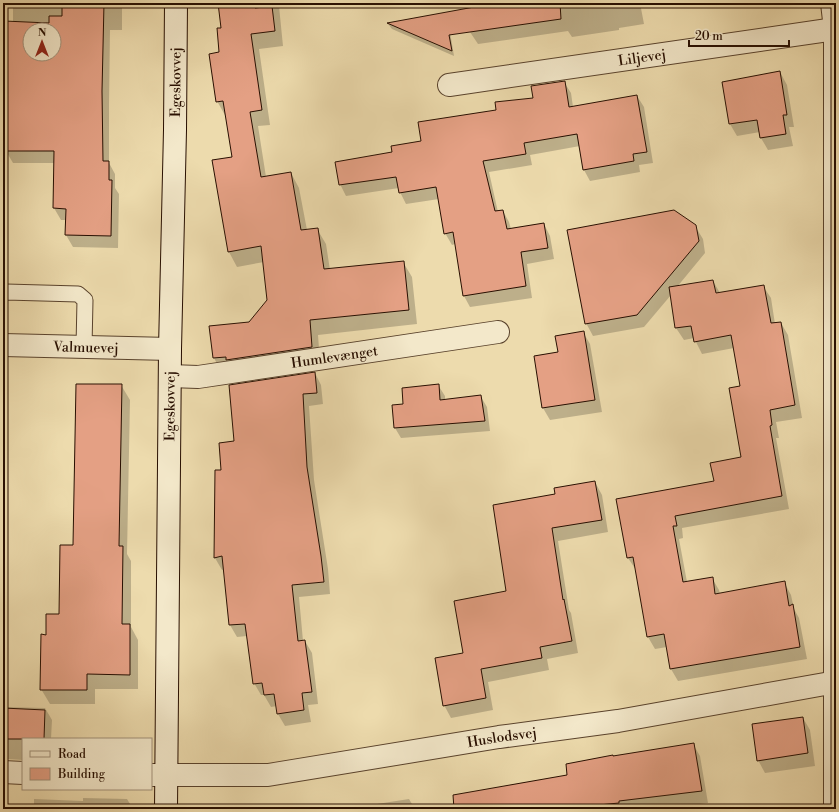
<svg xmlns="http://www.w3.org/2000/svg" width="839" height="812" font-family="'Libre Bodoni',serif">
  <style>
    .shadow { fill: #0003; fill-rule: evenodd }
    .building { fill: #e4a084; stroke: #280f01; fill-rule: evenodd }
    .lines { fill: none; stroke-linecap: round; stroke-linejoin: round }
    .lane-casing { stroke: #59422c; stroke-width: 17 }
    .street-casing { stroke: #59422c; stroke-width: 24 }
    .secondary-casing { stroke: #280f01; stroke-width: 24 }
    .lane { stroke: #f3e8ca; stroke-width: 15 }
    .street { stroke: #f3e8ca; stroke-width: 22 }
    .secondary { stroke: #f3e8ca; stroke-width: 22 }
    .labels { text-anchor: middle; stroke-width: 4; stroke-linejoin: round; paint-order: stroke }
    .street-label { font-size: 14px; fill: #280f01; stroke: #f3e8ca }
  </style>
  <rect width="100%" height="100%" fill="#eddbad"/>
  <filter id="stains"><feTurbulence type="fractalNoise" baseFrequency=".005" numOctaves="4"/><feColorMatrix values="0 0 0 0 .2 0 0 0 0 .09 0 0 0 0 .02 0 0 0 .5 -.17"/></filter>
  <radialGradient id="worn" r=".72"><stop offset=".6" stop-color="#630" stop-opacity="0"/><stop offset="1" stop-color="#630" stop-opacity=".3"/></radialGradient>
  <g class="shadow">
    <path d="M13,3H122V30H110L109,104V163L115,174V188L119,194L118,248L73,247L66,235V220H61L54,208L55,163H13L6,151V91L3,86L13,23ZM30,30H54V54H30Z"/>
    <polygon points="219,3 302,3 279,6 283,46 259,49 270,125 258,126 266,177 291,173 299,188 307,230 317,229 326,244 330,270 403,262 412,277 417,324 318,335 320,362 222,373 214,358 210,327 249,323 268,300 264,262 237,267 229,252 233,157 226,117 217,101 222,28"/>
    <polygon points="466,3 640,3 644,24 619,28 619,30 572,37 568,31 478,44 470,32"/>
    <polygon points="444,14 448,20 454,56 392,29 388,24"/>
    <polygon points="780,72 787,85 794,127 789,127 793,146 768,150 761,138 760,132 737,136 730,124"/>
    <polygon points="564,82 571,93 573,107 637,96 644,107 653,163 639,165 640,172 590,181 584,170 580,146 530,155 532,165 489,172 498,212 503,211 509,222 511,229 544,224 550,236 554,259 527,264 532,298 470,307 464,296 455,244 452,245 445,233 439,199 406,204 400,192 399,188 346,196 340,184 393,153 497,110 534,98"/>
    <polygon points="695,226 703,239 705,253 677,287 713,281 720,293 763,286 771,298 775,324 781,323 788,335 802,418 776,422 779,438 776,438 789,509 682,528 683,538 679,539 687,582 712,578 719,590 720,594 784,582 791,595 794,609 799,618 807,659 678,681 671,669 667,647 655,649 648,637 636,570 628,558 618,499 715,482 743,458 741,387 734,348 702,354 694,338 684,340 676,328 671,295 644,327 593,336 586,323"/>
    <polygon points="583,332 590,344 602,412 550,420 543,408 559,353"/>
    <polygon points="315,373 321,385 323,404 309,406 314,480 328,569 330,594 299,597 303,641 305,641 312,653 318,704 308,705 311,722 285,726 278,714 277,706 271,707 264,695 261,695 254,683 247,636 237,637 230,625 225,569 222,570 215,558 223,471 235,442"/>
    <polygon points="121,385 130,400 127,554 131,561 131,627 138,640 138,689 95,689 95,704 50,704 41,689 47,636 60,615 74,546"/>
    <polygon points="438,385 445,396 445,401 481,397 487,407 490,431 401,438 395,428"/>
    <polygon points="3,402 4,403 3,435"/>
    <polygon points="595,482 602,495 608,532 558,541 569,610 571,613 578,653 547,659 549,670 488,682 493,710 451,718 444,705 465,654 507,591 556,495"/>
    <polygon points="3,707 45,708 52,720 51,739 23,739 23,760 7,759 3,751"/>
    <polygon points="803,718 810,730 815,766 765,773 758,760"/>
    <polygon points="693,744 700,756 708,803 656,809 470,809 568,776 613,757"/>
    <polygon points="83,798 127,799 133,809 34,809 34,799 83,801"/>
    <polygon points="409,799 415,809 364,809 364,806"/>
    <polygon points="307,806 309,809 293,809"/>
  </g>
  <g class="building">
    <path d="M62,3H104L102,91L103,161H109V180H112L111,236L65,235L66,209L53,208L54,151H5V86H3V27L4,28V21L49,23V16H62ZM30,30H54V54H30Z"/>
    <polygon points="218,3 254,3 255,8 272,6 275,31 251,34 262,110 250,112 261,177 291,172 301,230 318,228 324,269 404,261 409,310 310,320 312,347 226,360 226,357 213,358 209,326 249,322 267,300 261,246 228,252 212,160 232,157 223,101 216,102 209,54 219,52 217,28 221,28"/>
    <polygon points="496,3 560,3 561,19 449,35 452,51 387,23"/>
    <polygon points="780,71 787,115 783,115 786,134 760,138 757,120 729,124 722,82"/>
    <polygon points="565,81 569,107 637,95 647,152 633,154 634,161 583,170 577,134 524,143 526,154 483,161 495,211 503,210 507,229 544,223 548,248 521,252 526,286 463,296 453,232 444,234 436,187 399,193 396,177 339,185 335,162 392,152 391,146 421,141 418,122 496,110 495,102 533,98 531,86"/>
    <polygon points="674,210 696,225 699,241 637,315 585,324 567,230"/>
    <polygon points="713,280 716,293 764,285 771,323 781,322 795,405 770,410 772,425 770,426 782,496 675,516 677,526 673,526 683,582 713,577 715,594 785,581 789,606 793,604 800,647 670,669 664,634 647,637 633,557 627,558 616,499 714,481 710,463 741,457 729,388 740,386 731,335 694,342 691,326 675,328 669,287"/>
    <polygon points="584,331 595,400 542,408 534,356 558,352 555,336"/>
    <polygon points="315,372 317,393 303,394 307,467 321,556 324,582 292,585 298,641 305,640 312,692 302,693 304,710 277,714 274,694 264,695 262,683 253,684 245,624 229,625 222,556 214,558 215,470 221,470 219,443 234,441 229,385"/>
    <polygon points="76,384 122,384 119,546 123,546 122,624 130,624 130,675 87,674 87,690 40,690 41,634 46,635 46,614 59,614 60,545 73,545"/>
    <polygon points="439,384 440,400 481,395 485,421 394,428 392,405 403,404 402,388"/>
    <polygon points="595,481 602,520 552,528 563,600 564,599 572,641 540,647 542,658 481,669 486,698 443,706 435,658 463,653 454,601 506,591 493,505 555,494 554,488"/>
    <polygon points="3,708 45,710 44,739 3,739"/>
    <polygon points="803,717 808,753 757,761 752,724"/>
    <polygon points="694,743 702,791 619,801 619,803 558,809 454,809 453,795 567,775 566,764 613,755 613,756"/>
  </g>
  <g class="lines">
    <defs>
      <polyline id="lane" points="3,294 6,292 78,294 85,300 84,347"/>
      <g id="street">
        <polyline points="832,3 835,29 835,809"/>
        <path id="s1" d="M449,85L835,29"/>
        <path id="s2" d="M3,345L170,349"/>
        <path id="s3" d="M170,376L198,377L498,332"/>
        <polyline points="3,772 23,773"/>
        <path id="s4" d="M151,775H268L499,737L618,721L836,682"/>
      </g>
      <g id="secondary">
        <path id="s5" d="M166,809L170,349L175,130L176,3"/>
      </g>
    </defs>
    <use href="#lane" class="lane-casing"/>
    <use href="#street" class="street-casing"/>
    <use href="#secondary" class="secondary-casing"/>
    <use href="#lane" class="lane"/>
    <use href="#street" class="street"/>
    <use href="#secondary" class="secondary"/>
  </g>
  <g class="labels">
    <g class="street-label">
      <text dy="5" stroke="none"><textPath href="#s1" startOffset="195">Liljevej</textPath></text>
      <text dy="5" stroke="none"><textPath href="#s5" startOffset="727">Egeskovvej</textPath></text>
      <text dy="5" stroke="none"><textPath href="#s2" startOffset="83">Valmuevej</textPath></text>
      <text dy="5" stroke="none"><textPath href="#s3" startOffset="166">Humlevænget</textPath></text>
      <text dy="5" stroke="none"><textPath href="#s5" startOffset="403">Egeskovvej</textPath></text>
      <text dy="5" stroke="none"><textPath href="#s4" startOffset="354">Huslodsvej</textPath></text>
    </g>
  </g>
  <rect width="839" height="812" fill="none" stroke="#eddbad" stroke-width="16"/>
  <rect x="4" y="4" width="831" height="804" fill="none" stroke="#280f01" stroke-width="2"/>
  <rect x="8" y="8" width="823" height="796" fill="none" stroke="#280f01"/>
  <rect x="22" y="738" width="130" height="52" fill="#f3e8ca" stroke="#a2917a"/>
  <rect x="30" y="751" width="20" height="6" fill="#f3e8ca" stroke="#a2917a"/>
  <text x="58" y="758" font-size="12" fill="#280f01">Road</text>
  <rect x="30" y="768" width="20" height="12" fill="#e4a084" stroke="#a2917a"/>
  <text x="58" y="778" font-size="12" fill="#280f01">Building</text>
  <g transform="translate(42 42)"><circle r="19" fill="#f3e8ca" stroke="#a2917a"/>
  <path d="M0-3L7 15L0 10L-7 15Z" fill="#8f2418"/>
  <text y="-6" font-size="11" font-weight="bold" text-anchor="middle" fill="#280f01">N</text>
  </g>
  <path d="M689 40v6h100v-6" fill="none" stroke="#280f01" stroke-width="2"/>
  <text x="695" y="40" font-size="12" fill="#280f01" stroke="#f3e8ca" stroke-width="3" paint-order="stroke">20 m</text>
  <rect width="100%" height="100%" filter="url(#stains)"/>
  <rect width="100%" height="100%" fill="url(#worn)"/>
</svg>
